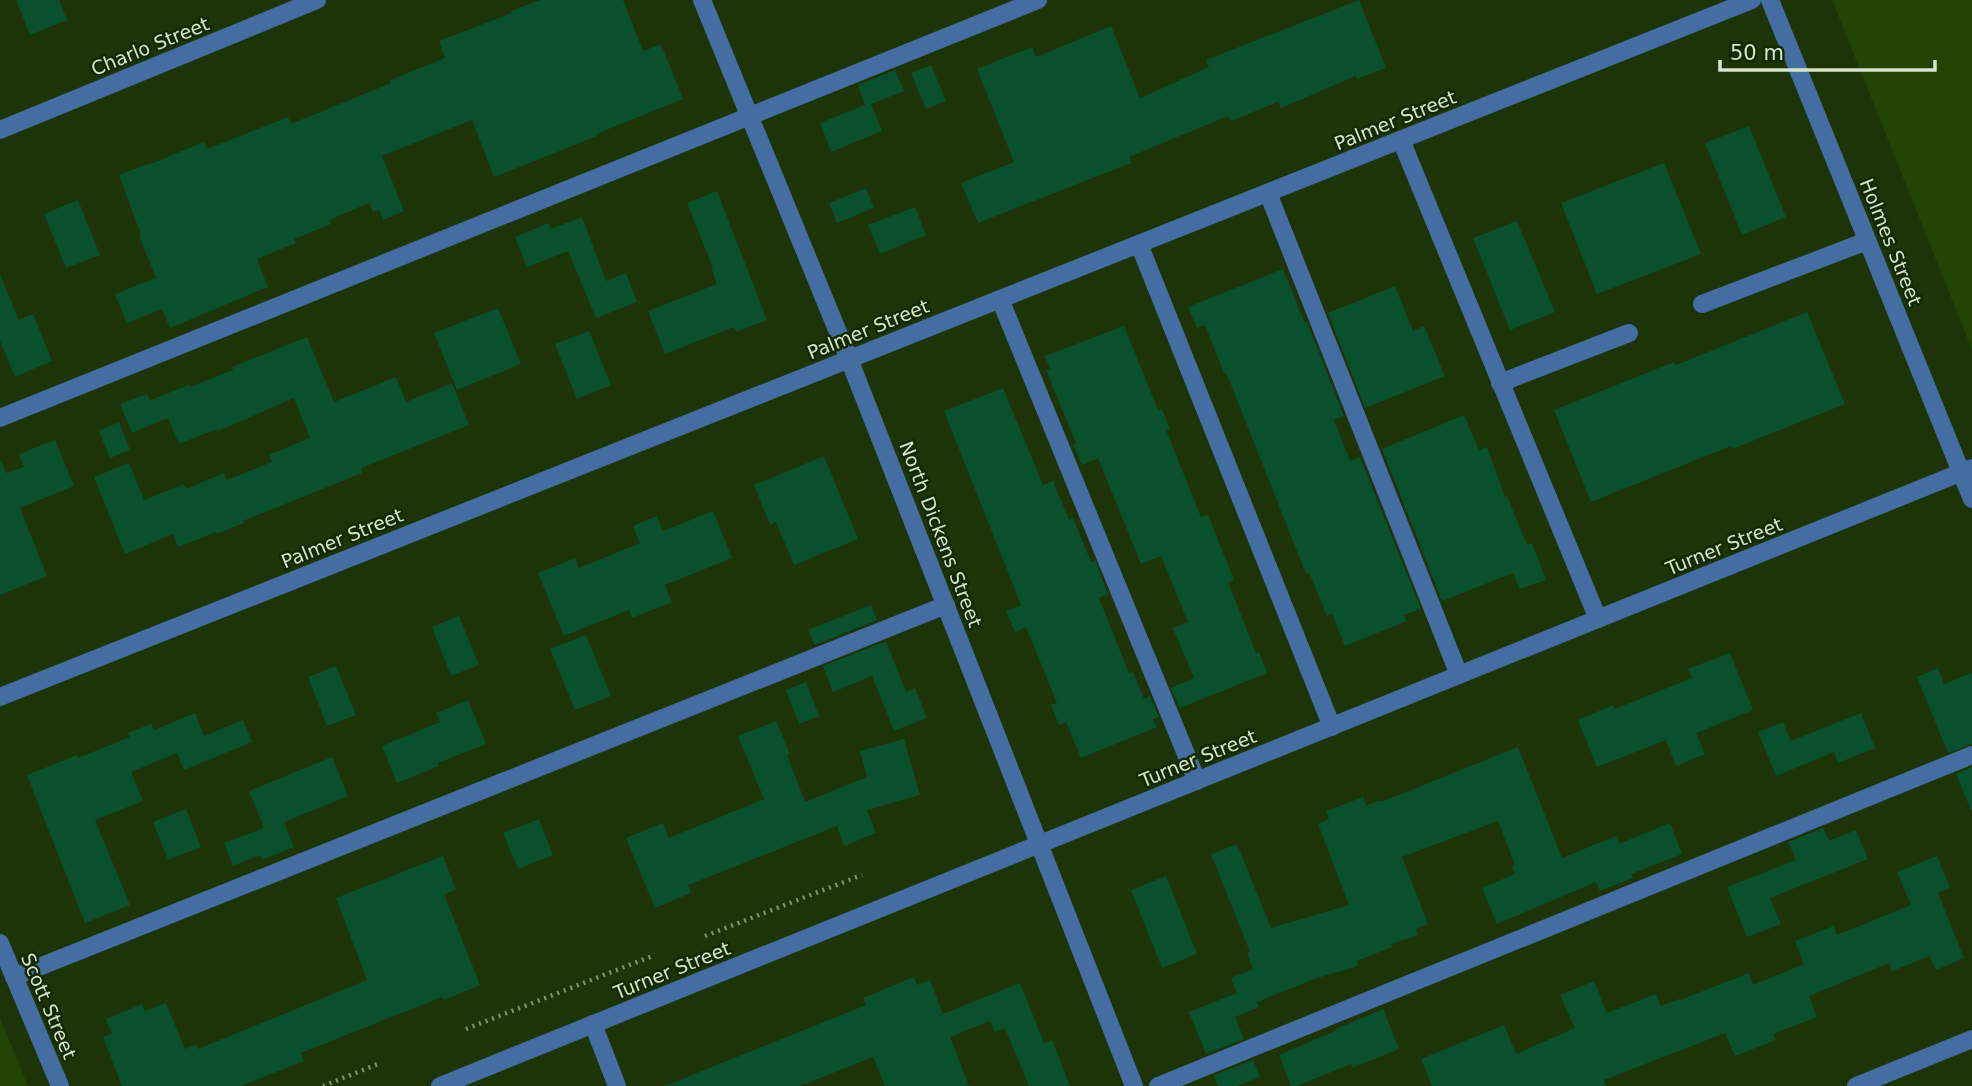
<svg xmlns="http://www.w3.org/2000/svg" width="1972" height="1086" font-family="'DejaVu Sans',sans-serif">
  <style>
    .green { fill: #234304 }
    .building { fill: #0b502c }
    .lines { fill: none; stroke-linecap: round; stroke-linejoin: round }
    .path { stroke: #819473; stroke-width: 4.5; stroke-dasharray: 2 5; stroke-linecap: butt }
    .minor { stroke: #446ea2; stroke-width: 18 }
    .labels { text-anchor: middle; stroke-width: 5; stroke-linejoin: round; paint-order: stroke }
    .street-label { font-size: 19px; fill: #d5e4cc; stroke: #122a00 }
  </style>
  <rect width="100%" height="100%" fill="#1c3408"/>
  <g class="green">
    <polygon points="1832,0 1972,0 1972,350"/>
    <polygon points="0,1017 28,1086 0,1086"/>
  </g>
  <g class="building">
    <polygon points="16,0 59,0 67,20 30,35"/>
    <polygon points="540,0 623,0 643,51 661,44 683,99 596,134 597,136 494,177 472,120 382,156 404,211 383,220 379,210 373,212 369,203 329,220 331,224 294,239 296,243 257,259 268,287 170,328 162,309 127,323 115,294 156,278 139,236 141,235 119,175 148,164 148,165 204,142 207,149 288,117 291,124 391,83 390,80 445,58 439,41 512,13 511,11"/>
    <polygon points="1359,0 1386,68 1357,79 1356,76 1281,108 1278,102 1231,121 1228,116 1129,157 1131,163 978,223 961,183 1014,162 977,69 1032,47 1036,57 1111,26 1140,98 1209,67 1206,60"/>
    <polygon points="931,65 946,101 926,109 911,73"/>
    <polygon points="895,70 904,91 871,104 882,131 831,152 820,123 865,105 858,85"/>
    <polygon points="1749,126 1786,217 1742,235 1705,143"/>
    <polygon points="1664,163 1701,254 1597,294 1561,203"/>
    <polygon points="866,188 874,208 837,223 829,203"/>
    <polygon points="717,191 767,320 736,332 734,327 665,354 648,311 717,284 711,268 713,268 687,203"/>
    <polygon points="78,200 100,255 66,268 44,214"/>
    <polygon points="915,207 926,235 880,254 868,225"/>
    <polygon points="582,217 606,281 626,273 637,302 596,318 568,251 527,267 515,237 548,223 551,229"/>
    <polygon points="1517,221 1555,312 1510,330 1473,238"/>
    <polygon points="1283,269 1305,323 1307,322 1344,416 1334,420 1350,461 1360,457 1421,609 1404,615 1407,621 1345,646 1332,614 1327,616 1309,572 1306,574 1226,372 1224,373 1205,325 1197,328 1188,307"/>
    <polygon points="0,275 19,320 33,314 52,361 15,377 0,341"/>
    <polygon points="1395,286 1413,331 1424,326 1445,376 1365,408 1328,313"/>
    <polygon points="498,308 521,364 457,390 434,333"/>
    <polygon points="1807,312 1845,404 1732,449 1731,446 1591,502 1554,410 1674,362 1676,365"/>
    <polygon points="1124,326 1158,410 1162,409 1170,429 1166,430 1201,517 1208,515 1234,580 1228,582 1256,653 1259,652 1267,673 1180,708 1171,688 1194,678 1173,628 1188,622 1161,556 1141,564 1098,458 1082,465 1073,444 1076,443 1046,370 1050,369 1045,356"/>
    <polygon points="589,331 611,385 577,399 555,344"/>
    <polygon points="307,337 334,402 396,377 406,402 452,383 469,425 361,468 362,473 243,521 244,523 217,534 216,532 178,547 173,534 125,554 94,477 129,463 144,500 184,484 186,489 224,473 227,480 272,462 269,455 310,438 294,398 218,431 217,429 179,444 168,418 132,433 120,404 147,394 150,400 189,385 190,387 233,370 232,367"/>
    <polygon points="1003,388 1043,485 1053,481 1069,520 1073,518 1091,562 1095,560 1108,594 1099,598 1129,673 1133,672 1144,699 1150,696 1159,717 1153,719 1157,727 1081,758 1066,722 1059,725 1051,705 1057,703 1026,627 1015,632 1006,611 1021,605 944,411"/>
    <polygon points="1464,415 1479,450 1487,447 1505,497 1507,496 1527,545 1532,543 1546,580 1520,589 1513,573 1442,601 1382,449"/>
    <polygon points="119,422 130,450 110,458 99,431"/>
    <polygon points="55,440 74,486 20,508 47,576 0,595 0,461 1,461 6,473 24,467 19,454"/>
    <polygon points="824,456 858,539 794,565 776,522 770,525 754,485"/>
    <polygon points="713,511 732,558 665,585 672,602 632,618 629,610 564,636 538,573 575,558 579,568 640,543 633,526 657,516 663,531"/>
    <polygon points="871,605 877,620 815,645 808,630"/>
    <polygon points="459,616 479,665 451,676 432,627"/>
    <polygon points="586,635 611,696 575,710 550,649"/>
    <polygon points="886,641 906,692 915,688 927,718 894,731 872,676 833,692 823,666"/>
    <polygon points="1730,653 1753,710 1696,733 1705,754 1676,766 1666,740 1597,767 1578,720 1613,705 1615,709 1692,678 1688,669"/>
    <polygon points="336,666 356,715 327,726 308,677"/>
    <polygon points="1938,668 1944,684 1972,673 1972,744 1948,753 1917,677"/>
    <polygon points="806,682 819,716 799,724 786,690"/>
    <polygon points="468,700 486,744 438,763 439,766 397,783 382,746 440,722 436,713"/>
    <polygon points="195,713 204,736 243,720 252,742 184,770 177,753 131,772 143,801 95,820 130,905 85,923 27,775 77,755 78,758 130,737 128,733 151,724 154,730"/>
    <polygon points="1861,713 1875,748 1838,763 1834,752 1776,776 1758,732 1783,722 1791,741"/>
    <polygon points="776,721 790,754 787,755 805,802 867,777 860,751 904,739 920,795 867,810 876,833 844,846 837,826 688,885 691,893 655,908 626,838 663,823 669,838 764,799 738,736"/>
    <polygon points="1518,747 1562,858 1616,836 1619,844 1670,823 1682,854 1631,874 1633,878 1600,891 1596,882 1497,924 1482,888 1515,874 1512,866 1515,865 1498,821 1402,857 1428,924 1416,929 1418,935 1391,944 1392,947 1357,961 1358,966 1317,978 1257,1002 1259,1007 1235,1017 1244,1039 1206,1054 1189,1012 1237,993 1231,978 1253,969 1247,953 1250,952 1211,854 1237,844 1271,928 1349,905 1318,824 1329,819 1326,811 1363,797 1366,806 1380,800 1381,802"/>
    <polygon points="332,757 348,796 284,822 294,847 262,860 260,855 233,866 224,843 264,828 249,791"/>
    <polygon points="1972,767 1972,810 1971,810 1956,774"/>
    <polygon points="186,809 201,847 168,860 153,822"/>
    <polygon points="539,819 553,855 518,869 503,833"/>
    <polygon points="1823,828 1829,841 1856,830 1868,859 1770,898 1781,924 1747,937 1727,887 1796,860 1788,842"/>
    <polygon points="443,856 456,890 444,894 480,985 444,1000 442,997 301,1053 304,1061 241,1086 122,1086 103,1037 112,1034 106,1019 142,1004 145,1011 166,1003 185,1049 196,1045 198,1049 367,980 336,898"/>
    <polygon points="1937,856 1950,888 1938,893 1964,958 1936,970 1930,956 1892,971 1889,963 1809,996 1817,1017 1773,1034 1776,1040 1735,1056 1725,1033 1604,1080 1606,1086 1432,1086 1421,1059 1504,1025 1516,1054 1575,1028 1560,995 1594,981 1607,1013 1656,994 1661,1006 1679,999 1680,1000 1749,973 1753,985 1804,964 1795,941 1834,926 1837,935 1911,905 1897,872"/>
    <polygon points="1166,876 1197,954 1162,968 1131,890"/>
    <polygon points="914,977 917,985 930,980 943,1014 1020,983 1044,1043 1052,1040 1070,1086 1029,1086 1005,1028 995,1032 990,1021 950,1037 969,1086 885,1086 873,1057 800,1086 665,1086 866,1005 863,998"/>
    <polygon points="1383,1009 1399,1049 1352,1068 1351,1064 1297,1086 1291,1086 1279,1055 1337,1030 1336,1029"/>
    <polygon points="1253,1060 1260,1077 1238,1086 1218,1086 1214,1075"/>
  </g>
  <g class="lines">
    <g class="path">
      <polyline points="705,936 862,875"/>
      <polyline points="466,1029 655,955"/>
      <polyline points="323,1086 378,1064"/>
    </g>
    <g class="minor">
      <polyline points="702,0 849,359 1134,1086"/>
      <polyline points="1770,0 1972,499"/>
      <polyline points="0,130 317,0"/>
      <polyline points="1401,140 1598,619"/>
      <polyline points="1268,193 1459,675"/>
      <polyline points="1139,244 1332,727"/>
      <polyline points="1000,299 1197,781"/>
      <polyline points="1702,304 1867,241"/>
      <polyline points="1500,383 1629,333"/>
      <polyline points="0,418 1038,0"/>
      <polyline points="0,697 1752,0"/>
      <polyline points="0,943 60,1086"/>
      <polyline points="14,977 946,605"/>
      <polyline points="593,1024 617,1086"/>
      <polyline points="440,1086 1972,468"/>
      <polyline points="1158,1086 1972,755"/>
      <polyline points="1856,1086 1972,1039"/>
    </g>
  </g>
  <g class="labels">
    <g class="street-label">
      <text transform="translate(150 46) rotate(-22)" y="7">Charlo Street</text>
      <text transform="translate(1395 120) rotate(-22)" y="7">Palmer Street</text>
      <text transform="translate(1891 242) rotate(68)" y="7">Holmes Street</text>
      <text transform="translate(868 329) rotate(-22)" y="7">Palmer Street</text>
      <text transform="translate(941 534) rotate(69)" y="7">North Dickens Street</text>
      <text transform="translate(342 538) rotate(-22)" y="7">Palmer Street</text>
      <text transform="translate(1724 546) rotate(-22)" y="7">Turner Street</text>
      <text transform="translate(1198 758) rotate(-22)" y="7">Turner Street</text>
      <text transform="translate(672 970) rotate(-22)" y="7">Turner Street</text>
      <text transform="translate(49 1006) rotate(67)" y="7">Scott Street</text>
    </g>
  </g>
  <path d="M1720 60v10h215v-10" fill="none" stroke="#d5e4cc" stroke-width="3.5"/>
  <text x="1730" y="60" font-size="21" fill="#d5e4cc" stroke="#122a00" stroke-width="5" paint-order="stroke">50 m</text>
</svg>
